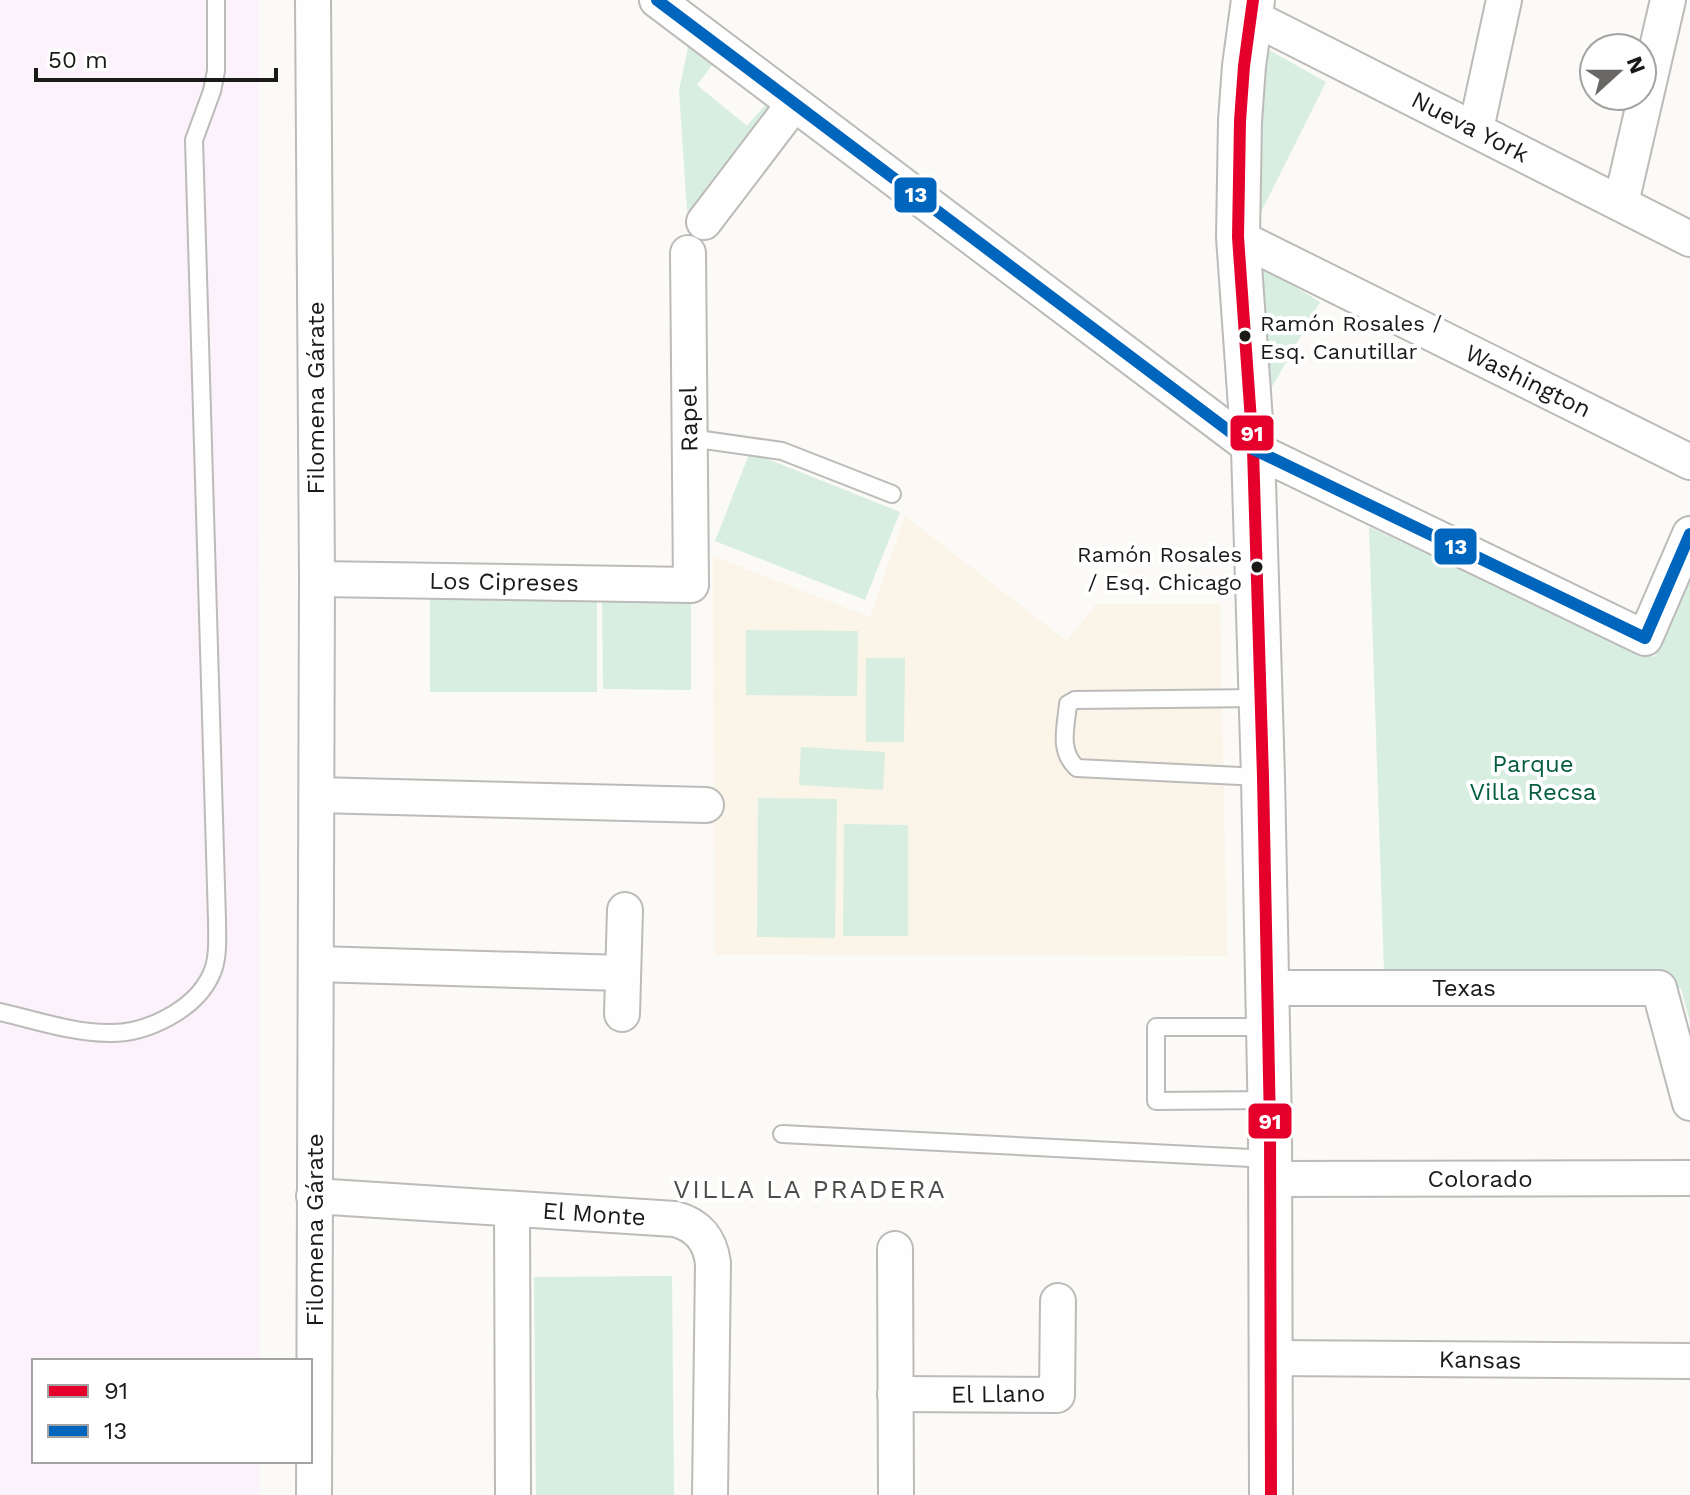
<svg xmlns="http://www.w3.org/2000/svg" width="1690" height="1495" font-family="'Work Sans',sans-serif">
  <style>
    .industrial { fill: #fbf2fb }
    .education { fill: #faf5e8 }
    .green { fill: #d8eee0 }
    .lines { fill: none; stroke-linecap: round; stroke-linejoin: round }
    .service-casing { stroke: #bcbbb9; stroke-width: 20 }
    .minor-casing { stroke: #bcbbb9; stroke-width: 38 }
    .tertiary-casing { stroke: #bcbbb9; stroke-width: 46 }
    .service { stroke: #fefefe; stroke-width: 16 }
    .minor { stroke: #fefefe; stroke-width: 34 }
    .tertiary { stroke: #fefefe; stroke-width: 42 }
    .bus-1-casing { stroke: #fff; stroke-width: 18 }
    .bus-2-casing { stroke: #fff; stroke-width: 18 }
    .bus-1 { stroke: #e4002b; stroke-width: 12 }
    .bus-2 { stroke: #0065bd; stroke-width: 12 }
    .bus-dot { fill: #1a1a18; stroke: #fff; stroke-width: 3 }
    .labels { text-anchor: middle; stroke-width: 8; stroke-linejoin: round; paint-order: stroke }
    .bus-label { font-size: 22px; fill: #1a1a18; stroke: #fff; text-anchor: start }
    .street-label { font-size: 24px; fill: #1a1a18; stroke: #fff }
    .park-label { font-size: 24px; fill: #065e3e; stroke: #fff }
    .neighbourhood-label { font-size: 26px; letter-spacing: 2px; fill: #4d4c48; stroke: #fff }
    .line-badge { stroke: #fff; stroke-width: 3 }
    .badge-label { font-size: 22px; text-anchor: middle; font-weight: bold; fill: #fff }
  </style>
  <rect width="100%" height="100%" fill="#fbfaf7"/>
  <polygon class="industrial" points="0,0 258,0 260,1361 34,1361 34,1461 260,1461 260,1495 0,1495"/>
  <polygon class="education" points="905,516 1067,641 1096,604 1220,604 1227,956 714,955 713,556 870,617"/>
  <g class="green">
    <polygon points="691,34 718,57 697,85 747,126 770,99 778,105 691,212 687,211 679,90"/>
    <polygon points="1264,47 1326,82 1261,212"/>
    <polygon points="1256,263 1320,302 1267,396"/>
    <polygon points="750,452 900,512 865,600 715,541"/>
    <polygon points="1369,527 1654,657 1690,576 1690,1022 1681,989 1647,972 1384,971"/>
    <polygon points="430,595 597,596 597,692 430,692"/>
    <polygon points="602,599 691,599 691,690 603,689"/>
    <polygon points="746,630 858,631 857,696 746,695"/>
    <polygon points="866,658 905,658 904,742 866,742"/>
    <polygon points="801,747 885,752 883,790 799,785"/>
    <polygon points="758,798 837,799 835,938 757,937"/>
    <polygon points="844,824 908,825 908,936 843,936"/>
    <polygon points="672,1276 674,1495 536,1495 534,1277"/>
  </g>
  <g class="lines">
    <defs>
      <g id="service">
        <polyline points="690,438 782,451 892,494"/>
        <path d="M1259,698L1075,700L1068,704C1066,727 1058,751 1077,768L1260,777"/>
        <path d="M0,1012C35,1020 73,1033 109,1033C146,1034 195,1010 211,975C219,959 217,937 217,920L194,140L212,91L216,71V0"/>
        <polyline points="1267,1027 1156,1027 1156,1101 1269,1100"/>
        <polyline points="782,1134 1270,1159"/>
      </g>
      <g id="minor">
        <polyline points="313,0 317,579 314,1495"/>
        <polyline points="657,0 1253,449 1645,638 1690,534"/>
        <polyline points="1250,16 1690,239"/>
        <polyline points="1476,129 1504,0"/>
        <polyline points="1621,203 1668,0"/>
        <polyline points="704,222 793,105"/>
        <polyline points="1238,237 1690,462"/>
        <polyline points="317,579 691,585 688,253"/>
        <polyline points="317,795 706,805"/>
        <polyline points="316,964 623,973"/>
        <polyline points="1268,988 1659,988 1690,1103"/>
        <polyline points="622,1014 625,910"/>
        <polyline points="1270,1179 1690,1178"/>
        <path d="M314,1196L675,1219C698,1225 710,1240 713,1263L710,1495"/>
        <polyline points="512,1209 513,1495"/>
        <polyline points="895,1249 896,1495"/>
        <polyline points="1271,1358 1690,1361"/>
        <polyline points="895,1394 1057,1395 1058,1301"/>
      </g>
      <polyline id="tertiary" points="1253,0 1244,66 1240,121 1238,237 1253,449 1263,777 1270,1126 1271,1495"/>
    </defs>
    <use href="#service" class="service-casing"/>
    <use href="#minor" class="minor-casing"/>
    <use href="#tertiary" class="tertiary-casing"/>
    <use href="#service" class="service"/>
    <use href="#minor" class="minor"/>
    <use href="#tertiary" class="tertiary"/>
    <defs>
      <polyline id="bus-1" points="1253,0 1244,66 1240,121 1238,237 1253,449 1263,777 1270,1126 1271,1495"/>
      <polyline id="bus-2" points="657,0 1253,449 1645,638 1690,534"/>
    </defs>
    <use href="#bus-1" class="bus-1-casing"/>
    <use href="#bus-2" class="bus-2-casing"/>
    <use href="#bus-1" class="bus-1"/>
    <use href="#bus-2" class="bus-2"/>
  </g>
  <g class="bus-dot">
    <circle cx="1245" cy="336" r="7"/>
    <circle cx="1257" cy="567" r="7"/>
  </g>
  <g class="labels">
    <g class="bus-label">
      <text x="1260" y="331">Ramón Rosales /<tspan x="1260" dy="28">Esq. Canutillar</tspan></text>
      <text x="1242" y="562" text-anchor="end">Ramón Rosales<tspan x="1242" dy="28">/ Esq. Chicago</tspan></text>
    </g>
    <g class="street-label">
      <text transform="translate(1470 127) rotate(27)" y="8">Nueva York</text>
      <text transform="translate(1528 381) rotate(26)" y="8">Washington</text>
      <text transform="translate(316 398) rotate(-90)" y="8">Filomena Gárate</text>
      <text transform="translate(689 419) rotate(-91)" y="8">Rapel</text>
      <text transform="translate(504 582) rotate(1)" y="8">Los Cipreses</text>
      <text x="1464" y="996">Texas</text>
      <text x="1480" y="1187">Colorado</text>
      <text transform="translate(594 1214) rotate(4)" y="8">El Monte</text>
      <text transform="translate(315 1230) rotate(-90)" y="8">Filomena Gárate</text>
      <text transform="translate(1480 1360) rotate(1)" y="8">Kansas</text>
      <text transform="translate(998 1394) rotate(-1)" y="8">El Llano</text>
    </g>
    <g class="park-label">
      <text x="1533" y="772">Parque<tspan x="1533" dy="28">Villa Recsa</tspan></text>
    </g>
    <g class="neighbourhood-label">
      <text x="810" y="1198">VILLA LA PRADERA</text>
    </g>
  </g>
  <g class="line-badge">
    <rect x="893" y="176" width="45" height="38" rx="8" fill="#0065bd"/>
    <rect x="1229" y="414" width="46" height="38" rx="8" fill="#e4002b"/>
    <rect x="1433" y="527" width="45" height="39" rx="8" fill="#0065bd"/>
    <rect x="1247" y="1102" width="46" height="38" rx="8" fill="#e4002b"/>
  </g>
  <g class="badge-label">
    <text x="916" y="202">13</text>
    <text x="1252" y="441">91</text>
    <text x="1456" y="554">13</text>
    <text x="1270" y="1129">91</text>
  </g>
  <rect x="32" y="1359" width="280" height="104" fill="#ffffff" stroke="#a3a3a3" stroke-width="2"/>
  <rect x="48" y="1385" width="40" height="12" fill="#e4002b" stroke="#a3a3a3" stroke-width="2"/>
  <text x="104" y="1399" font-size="24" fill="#1a1a18">91</text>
  <rect x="48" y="1425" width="40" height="12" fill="#0065bd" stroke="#a3a3a3" stroke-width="2"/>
  <text x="104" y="1439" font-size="24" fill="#1a1a18">13</text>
  <g transform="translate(1618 72) rotate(69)"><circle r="38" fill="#ffffff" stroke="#a3a3a3" stroke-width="2"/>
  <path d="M0-6L14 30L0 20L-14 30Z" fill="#696866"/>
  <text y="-12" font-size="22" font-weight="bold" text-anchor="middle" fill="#1a1a18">N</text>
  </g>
  <path d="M36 68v12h240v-12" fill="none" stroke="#1a1a18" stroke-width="4"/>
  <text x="48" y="68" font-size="24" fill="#1a1a18" stroke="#ffffff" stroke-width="6" paint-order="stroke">50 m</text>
</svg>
